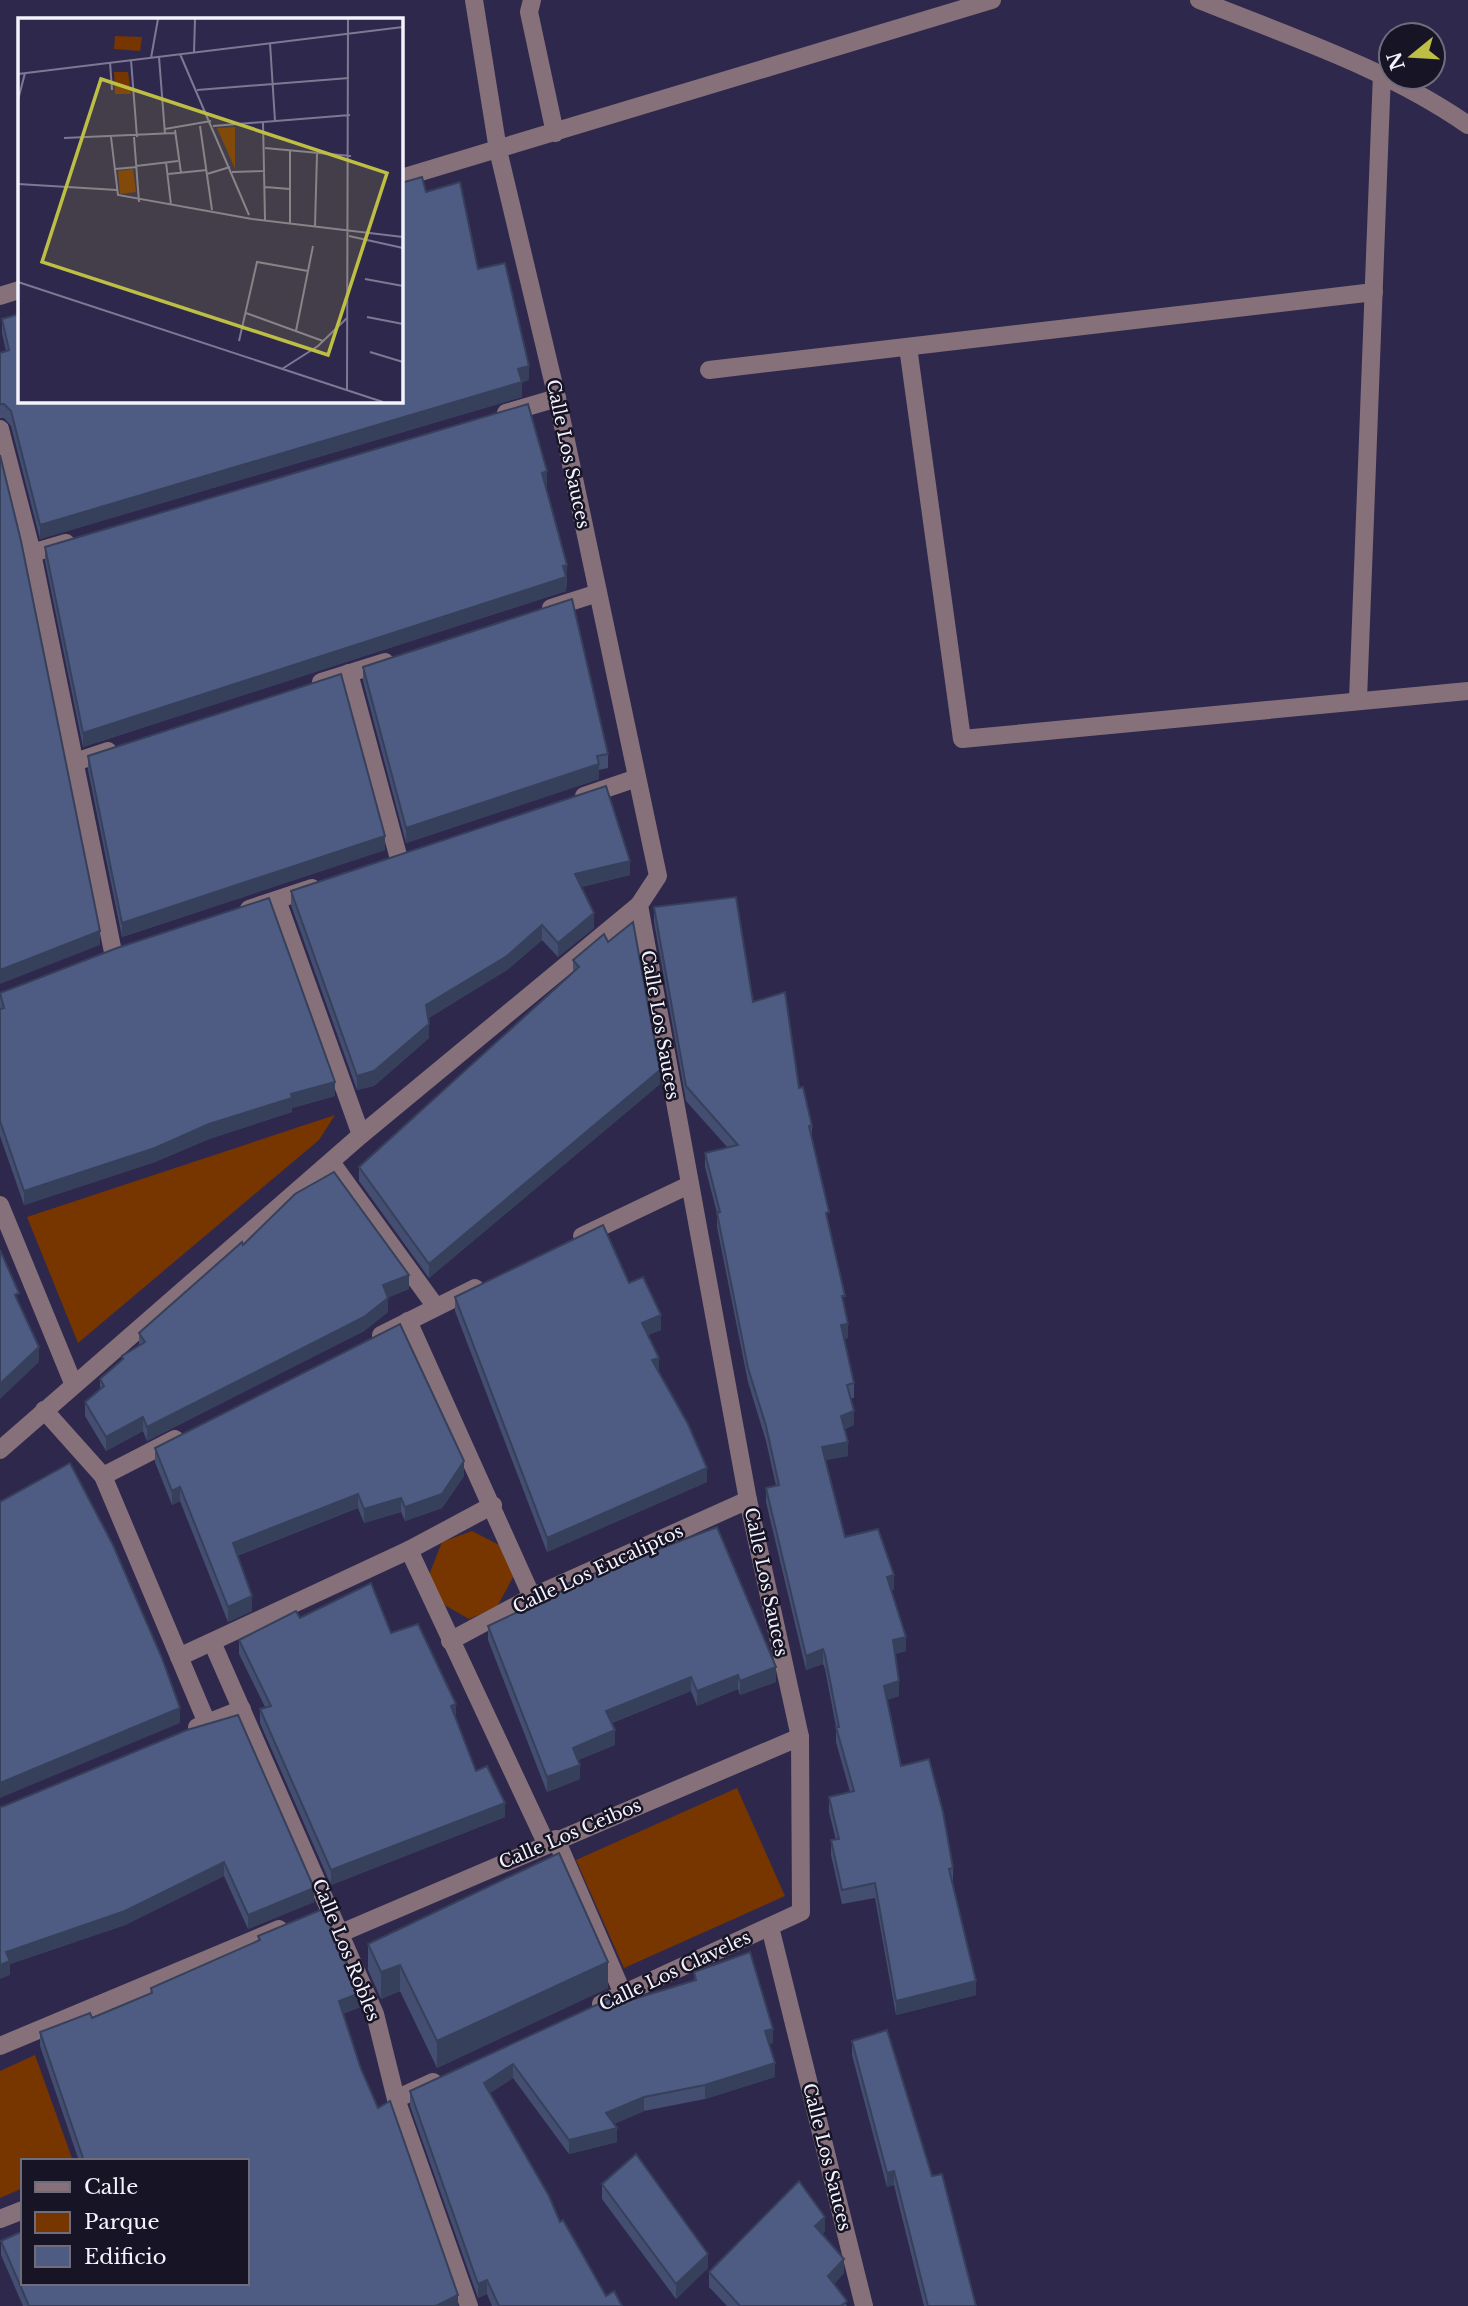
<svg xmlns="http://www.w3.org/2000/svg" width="1468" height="2306" font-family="'Libre Baskerville',serif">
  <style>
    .green { fill: #773500 }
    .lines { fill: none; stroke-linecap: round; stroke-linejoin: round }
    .minor { stroke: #86717a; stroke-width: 18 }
    .wall { fill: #434e70 }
    .shaded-wall { fill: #37405b }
    .building { fill: #4e5b82; stroke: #37405b; stroke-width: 2 }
    .labels { text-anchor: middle; stroke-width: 5; stroke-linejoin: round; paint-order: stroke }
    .street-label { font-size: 18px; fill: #f4f3fd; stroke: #171425 }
    .inset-road { fill: none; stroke: #7e7993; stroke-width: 2 }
    .view { fill: #bcbf43; fill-opacity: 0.15; stroke: #bcbf43; stroke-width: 3.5 }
    .inset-edge { fill: none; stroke: #f4f3fd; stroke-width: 3.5 }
  </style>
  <rect width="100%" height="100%" fill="#2f284d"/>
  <g class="green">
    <polygon points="335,1115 319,1140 78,1343 27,1217"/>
    <polygon points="472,1531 503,1547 513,1577 497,1607 469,1619 441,1603 429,1575 442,1542"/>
    <polygon points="737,1788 785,1896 624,1968 576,1860"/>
    <polygon points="35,2055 73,2161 23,2161 23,2188 0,2198 0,2071"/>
  </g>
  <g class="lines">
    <g class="minor">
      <polyline points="474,0 498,150 557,398 658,876 639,905 748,1500 800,1737 801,1912 601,2004"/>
      <polyline points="532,0 529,12 555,133"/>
      <path d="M1199,0C1291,37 1386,68 1468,125"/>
      <polyline points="401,178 992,0"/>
      <polyline points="0,296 19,290"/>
      <polyline points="908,347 962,739 1468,691"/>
      <polyline points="709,370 1374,292"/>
      <polyline points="506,413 557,398"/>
      <polyline points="0,429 32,553 113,952"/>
      <polyline points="32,553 66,543"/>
      <polyline points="551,608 598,593"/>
      <polyline points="349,673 399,859"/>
      <polyline points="321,682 385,662"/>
      <polyline points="1358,700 1382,73"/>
      <polyline points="75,762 108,751"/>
      <polyline points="584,796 637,778"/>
      <polyline points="277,900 361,1135"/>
      <polyline points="249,909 312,888"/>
      <polyline points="331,1162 436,1307"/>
      <polyline points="0,1205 73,1383"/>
      <polyline points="582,1236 689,1185"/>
      <polyline points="408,1321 532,1597"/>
      <polyline points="381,1335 475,1288"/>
      <polyline points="44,1410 103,1476 207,1723"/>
      <polyline points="0,1450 361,1135 639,905"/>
      <polyline points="103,1476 175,1439"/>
      <polyline points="409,1550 546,1843"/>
      <polyline points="450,1641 532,1597 748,1500"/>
      <polyline points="212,1642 375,2014 396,2099 469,2306"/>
      <polyline points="179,1657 409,1550 493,1505"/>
      <polyline points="197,1727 242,1709"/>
      <polyline points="556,1839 623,1994"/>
      <polyline points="770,1927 864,2306"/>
      <polyline points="341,1933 800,1737"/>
      <polyline points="0,2046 279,1929"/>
      <polyline points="396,2099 433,2082"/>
      <polyline points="0,2219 23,2210"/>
    </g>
  </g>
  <g class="wall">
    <polygon points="426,192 478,269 529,380 522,382 522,397 40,539 11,426 4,418 0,418 0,353 6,351 2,333 2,319 19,314 19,401"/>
    <polygon points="546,486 567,579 566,591 83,747 45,561 45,547 547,486"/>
    <polygon points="363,667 608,754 608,768 599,770 599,779 406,843 363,681"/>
    <polygon points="88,756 385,850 122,937 88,770"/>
    <polygon points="630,875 581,887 594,928 558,957 542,940 507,970 428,1018 429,1038 374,1086 357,1090 291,905 291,891"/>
    <polygon points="654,907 753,1002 799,1088 812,1126 812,1139 845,1310 848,1338 844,1339 854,1383 854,1398 851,1398 854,1425 845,1429 848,1456 825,1460 845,1537 894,1590 891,1590 906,1651 895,1654 899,1696 886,1700 901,1766 953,1868 953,1882 976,1995 896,2015 875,1898 842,1904 831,1855 831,1840 836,1840 829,1812 829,1797 850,1792 836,1742 836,1727 825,1669 823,1664 806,1670 766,1502 766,1488 776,1486 766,1441 748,1382 717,1227 717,1213 705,1167 705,1153 728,1148 686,1101 654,922"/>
    <polygon points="604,934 660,1084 429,1278 359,1181 359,1167 573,972 573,960"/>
    <polygon points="0,993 335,1096 292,1108 292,1112 209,1139 155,1162 24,1205 0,1136"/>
    <polygon points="243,1245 409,1289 388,1297 388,1312 364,1331 147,1441 143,1431 106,1451 85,1416 85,1402 100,1389 100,1379 122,1360 122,1356 139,1345 139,1333"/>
    <polygon points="629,1283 661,1330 648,1335 659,1372 707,1482 547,1552 455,1311 455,1297"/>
    <polygon points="155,1448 464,1476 442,1508 405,1521 401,1512 364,1523 358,1508 237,1556 252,1611 228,1622 180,1501 172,1505 155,1462"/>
    <polygon points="566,1584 776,1682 740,1695 738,1689 697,1706 691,1691 612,1723 615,1745 578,1760 580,1779 547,1792 488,1640 488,1626 566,1589"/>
    <polygon points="300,1618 391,1633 456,1718 476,1771 505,1817 331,1885 260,1723 260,1709 265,1707 239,1654 239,1640"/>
    <polygon points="187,1730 314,1902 248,1929 224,1876 125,1925 10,1964 10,1975 4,1806"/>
    <polygon points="258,1936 360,2007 343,2014 361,2069 458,2306 23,2306 1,2255 1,2241 247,2161 79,2161 40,2046 40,2032 92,2018 151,1993 151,1988 258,1941"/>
    <polygon points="368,1944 608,1988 437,2068 400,1991 381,1999 368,1970"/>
    <polygon points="694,1972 773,2043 769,2044 775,2077 705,2099 644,2111 614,2124 617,2142 569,2154 513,2078 490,2093 560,2222 606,2296 622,2306 492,2306 487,2294 478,2298 410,2106 410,2091 624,2002 694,1981"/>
    <polygon points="852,2041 932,2176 976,2306 924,2306 894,2185 887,2187 852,2055"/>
    <polygon points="602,2184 708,2268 676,2299 602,2199"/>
    <polygon points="825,2231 822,2234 844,2273 834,2284 847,2306 727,2306 709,2287 709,2272"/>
  </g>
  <g class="shaded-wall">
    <polygon points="529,366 529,380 518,383 518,369"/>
    <polygon points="522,382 522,397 40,539 40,525"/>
    <polygon points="547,471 547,486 542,487 542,473"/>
    <polygon points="567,565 566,591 83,747 83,733"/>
    <polygon points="599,764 599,779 406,843 406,828"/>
    <polygon points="385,836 385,850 122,937 122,923"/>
    <polygon points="630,861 630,875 575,889 575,874"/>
    <polygon points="594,913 594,928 558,957 558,943"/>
    <polygon points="542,925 542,940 507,970 426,1020 426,1005"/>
    <polygon points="100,931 100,945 0,984 0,970"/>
    <polygon points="429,1024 429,1038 374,1086 357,1090 357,1076"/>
    <polygon points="660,1070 660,1084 429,1278 429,1264"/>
    <polygon points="335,1082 335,1096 292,1108 292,1112 209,1139 155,1162 24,1205 24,1191 291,1094"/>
    <polygon points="409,1275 409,1289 383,1300 383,1285"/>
    <polygon points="388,1298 388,1312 364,1331 147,1441 147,1427"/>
    <polygon points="661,1315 661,1330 642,1337 642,1323"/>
    <polygon points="848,1324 848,1338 841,1339 841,1325"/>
    <polygon points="39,1347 39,1362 0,1399 0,1384"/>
    <polygon points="659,1358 659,1372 652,1360"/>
    <polygon points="854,1411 854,1425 841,1430 841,1416"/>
    <polygon points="143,1417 143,1431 106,1451 106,1437"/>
    <polygon points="848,1442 848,1456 822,1461 822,1447"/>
    <polygon points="464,1461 464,1476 442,1508 405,1521 405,1507"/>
    <polygon points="707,1468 707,1482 547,1552 547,1538"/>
    <polygon points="180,1487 180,1501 172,1505 172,1491"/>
    <polygon points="358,1494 358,1508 233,1557 233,1543"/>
    <polygon points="401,1498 401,1512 364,1523 364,1509"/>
    <polygon points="894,1575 894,1590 887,1591 887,1577"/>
    <polygon points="252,1596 252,1611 228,1622 228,1607"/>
    <polygon points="906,1637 906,1651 893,1654 893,1640"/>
    <polygon points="823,1649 823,1664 806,1670 806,1656"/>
    <polygon points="776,1667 776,1682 740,1695 740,1681"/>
    <polygon points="738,1675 738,1689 697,1706 697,1691"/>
    <polygon points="691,1677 691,1691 606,1725 606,1711"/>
    <polygon points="899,1681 899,1696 884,1701 884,1686"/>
    <polygon points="456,1704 456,1718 451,1721 451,1706"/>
    <polygon points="180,1708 180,1723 0,1798 0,1783"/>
    <polygon points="615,1730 615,1745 573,1762 573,1748"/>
    <polygon points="580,1765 580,1779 547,1792 547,1777"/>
    <polygon points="505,1803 505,1817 331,1885 331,1870"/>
    <polygon points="224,1862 224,1876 125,1925 10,1964 10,1975 0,1979 0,1965 6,1952"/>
    <polygon points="314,1888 314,1902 248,1929 248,1915"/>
    <polygon points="608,1962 608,1988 437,2068 437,2041"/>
    <polygon points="400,1965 400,1991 381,1999 381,1972"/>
    <polygon points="976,1981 976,1995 896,2015 896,2001"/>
    <polygon points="360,1993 360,2007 339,2015 339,2001"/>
    <polygon points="773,2029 773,2043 765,2045 765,2031"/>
    <polygon points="775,2063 775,2077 705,2099 705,2085"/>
    <polygon points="513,2064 513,2078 484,2097 484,2083"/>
    <polygon points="644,2097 644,2111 606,2127 606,2113"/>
    <polygon points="617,2128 617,2142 569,2154 569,2140"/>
    <polygon points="894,2171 894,2185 887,2187 887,2173"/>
    <polygon points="825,2217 825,2231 815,2240 815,2226"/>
    <polygon points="708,2254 708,2268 676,2299 676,2284"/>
    <polygon points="844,2259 844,2273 828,2291 828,2276"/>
    <polygon points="487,2280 487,2294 478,2298 478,2284"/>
    <polygon points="458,2295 458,2306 436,2306"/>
  </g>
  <g class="building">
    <polygon points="422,177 426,192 460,182 478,269 505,263 529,366 518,369 522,382 40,525 11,411 4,404 0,404 0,353 9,350 2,319 19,314 19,401 401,401 401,183"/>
    <polygon points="528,404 547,471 542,473 567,565 563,566 566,577 83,733 45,547"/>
    <polygon points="0,455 21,541 100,931 0,970"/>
    <polygon points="572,599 608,754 597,756 599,764 406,828 363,667"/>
    <polygon points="341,674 385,836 122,923 88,756"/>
    <polygon points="606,786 630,861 575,874 594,913 558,943 542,925 507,956 426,1005 429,1024 374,1071 357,1076 291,891"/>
    <polygon points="736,897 753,1002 785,992 799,1088 803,1087 812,1126 809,1126 829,1212 826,1213 845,1296 842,1296 848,1324 841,1325 854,1383 847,1385 854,1411 841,1416 848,1442 822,1447 845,1537 878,1529 894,1575 887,1577 906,1637 893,1640 899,1681 884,1686 901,1766 929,1759 943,1812 953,1868 949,1869 976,1981 896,2001 875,1883 842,1890 831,1840 839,1839 829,1797 854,1791 836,1727 839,1727 825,1655 823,1649 806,1656 766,1488 779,1485 766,1426 748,1368 717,1213 720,1212 705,1153 738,1145 686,1086 654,907"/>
    <polygon points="269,898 335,1082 291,1094 292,1098 209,1124 155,1148 24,1191 0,1121 0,1009 4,1008 0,993 117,948"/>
    <polygon points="633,922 660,1070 429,1264 359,1167 579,967 573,960 604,934 608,942"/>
    <polygon points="334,1172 409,1275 383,1285 388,1298 364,1317 147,1427 143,1417 106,1437 85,1402 104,1386 100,1379 123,1359 122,1356 145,1342 139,1333 242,1242 243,1245 295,1194"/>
    <polygon points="603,1225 629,1283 643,1277 661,1315 642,1323 659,1358 652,1360 688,1424 707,1468 547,1538 455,1297"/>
    <polygon points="0,1250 19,1293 15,1295 39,1347 0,1384"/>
    <polygon points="400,1324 464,1461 442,1494 405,1507 401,1498 364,1509 358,1494 233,1543 252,1596 228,1607 180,1487 172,1491 155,1448"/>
    <polygon points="70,1463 113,1545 162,1658 180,1708 0,1783 0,1502"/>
    <polygon points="717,1527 776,1667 740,1681 738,1675 697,1691 691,1677 606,1711 615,1730 573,1748 580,1765 547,1777 488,1626 568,1588 566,1584"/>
    <polygon points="371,1583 391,1633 418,1624 456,1704 451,1706 476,1771 487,1766 505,1803 331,1870 260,1709 271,1706 239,1640 296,1611 300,1618"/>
    <polygon points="238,1715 314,1888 248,1915 224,1862 125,1911 6,1952 10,1961 0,1965 0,1807 4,1806 187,1730"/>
    <polygon points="559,1853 608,1962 437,2041 400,1965 381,1972 368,1944"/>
    <polygon points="323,1909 360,1993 339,2001 361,2069 378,2108 390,2101 458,2295 436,2306 29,2306 1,2241 23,2231 23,2283 247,2283 247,2161 84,2161 40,2032 90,2013 92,2018 152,1993 151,1988 260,1940 258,1936"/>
    <polygon points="750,1952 773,2029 765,2031 775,2063 705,2085 644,2097 606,2113 617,2128 569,2140 513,2064 484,2083 549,2196 560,2222 563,2220 606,2296 614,2291 622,2306 499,2306 487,2280 478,2284 410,2091 620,1994 624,2002 696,1980 694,1972"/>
    <polygon points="887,2030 932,2176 942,2174 976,2306 928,2306 894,2171 887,2173 852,2041"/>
    <polygon points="636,2154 708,2254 676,2284 602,2184"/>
    <polygon points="799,2181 825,2217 815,2226 844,2259 828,2276 847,2301 841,2306 740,2306 709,2272"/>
  </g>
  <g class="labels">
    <g class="street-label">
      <text transform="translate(568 454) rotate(78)" y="6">Calle Los Sauces</text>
      <text transform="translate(660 1025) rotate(80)" y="6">Calle Los Sauces</text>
      <text transform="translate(598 1569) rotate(-25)" y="6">Calle Los Eucaliptos</text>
      <text transform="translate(766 1582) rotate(78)" y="6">Calle Los Sauces</text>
      <text transform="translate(570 1834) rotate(-23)" y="6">Calle Los Ceibos</text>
      <text transform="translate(346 1950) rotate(68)" y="6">Calle Los Robles</text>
      <text transform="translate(675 1971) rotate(-25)" y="6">Calle Los Claveles</text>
      <text transform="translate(827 2157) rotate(76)" y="6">Calle Los Sauces</text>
    </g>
  </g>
  <g transform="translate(18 18)">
    <rect width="385" height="385" fill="#2f284d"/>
    <path d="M97,18L124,19L122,33L96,31ZM96,54H110L113,76H97ZM217,109V151L199,110ZM115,151L118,174L102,176L100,153Z" fill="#773500"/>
    <path class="inset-road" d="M252,25L257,103M176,34L177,1M162,36L231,197M141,39L147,116M133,40L140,1M113,42L119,119M92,44L94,72M0,56L385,9M179,72L331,60M0,82L7,55M245,104L247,202M182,108L194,192M195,108L332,97M147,111L193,103M157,112L163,155M93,119L100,177L234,201L385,219M116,119L121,184M46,120L157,115M247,130L333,138M148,144L153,187M118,148L160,143M97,151L119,149M214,154L247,153M150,156L189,152M189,156L212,149M0,166L99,172M247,169L272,171M272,205V133M297,208L299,136M331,218L385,230M347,261L385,268M0,264L365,384M228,295L305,323M349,299L385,306M278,313L295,228M221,323L239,244L290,253M352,334L385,344M264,351L300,328L329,300M329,372L330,1"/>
    <path class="view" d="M83,61L369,155L310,337L24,244Z"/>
    <rect width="385" height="385" class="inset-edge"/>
  </g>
  <rect x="21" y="2159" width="228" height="126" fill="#171425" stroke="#6f6d7b" stroke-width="2"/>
  <rect x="35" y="2182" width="35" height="10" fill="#86717a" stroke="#6f6d7b" stroke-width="2"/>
  <text x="84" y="2194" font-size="21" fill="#f4f3fd">Calle</text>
  <rect x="35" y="2212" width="35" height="21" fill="#773500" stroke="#6f6d7b" stroke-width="2"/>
  <text x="84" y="2229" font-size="21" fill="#f4f3fd">Parque</text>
  <rect x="35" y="2246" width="35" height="21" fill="#4e5b82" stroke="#6f6d7b" stroke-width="2"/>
  <text x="84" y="2264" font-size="21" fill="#f4f3fd">Edificio</text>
  <g transform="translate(1412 56) rotate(252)"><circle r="33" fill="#171425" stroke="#6f6d7b" stroke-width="2"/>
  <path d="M0-5L12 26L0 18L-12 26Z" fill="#bcbf43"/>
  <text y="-10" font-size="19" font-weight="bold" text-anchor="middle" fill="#f4f3fd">N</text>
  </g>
</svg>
